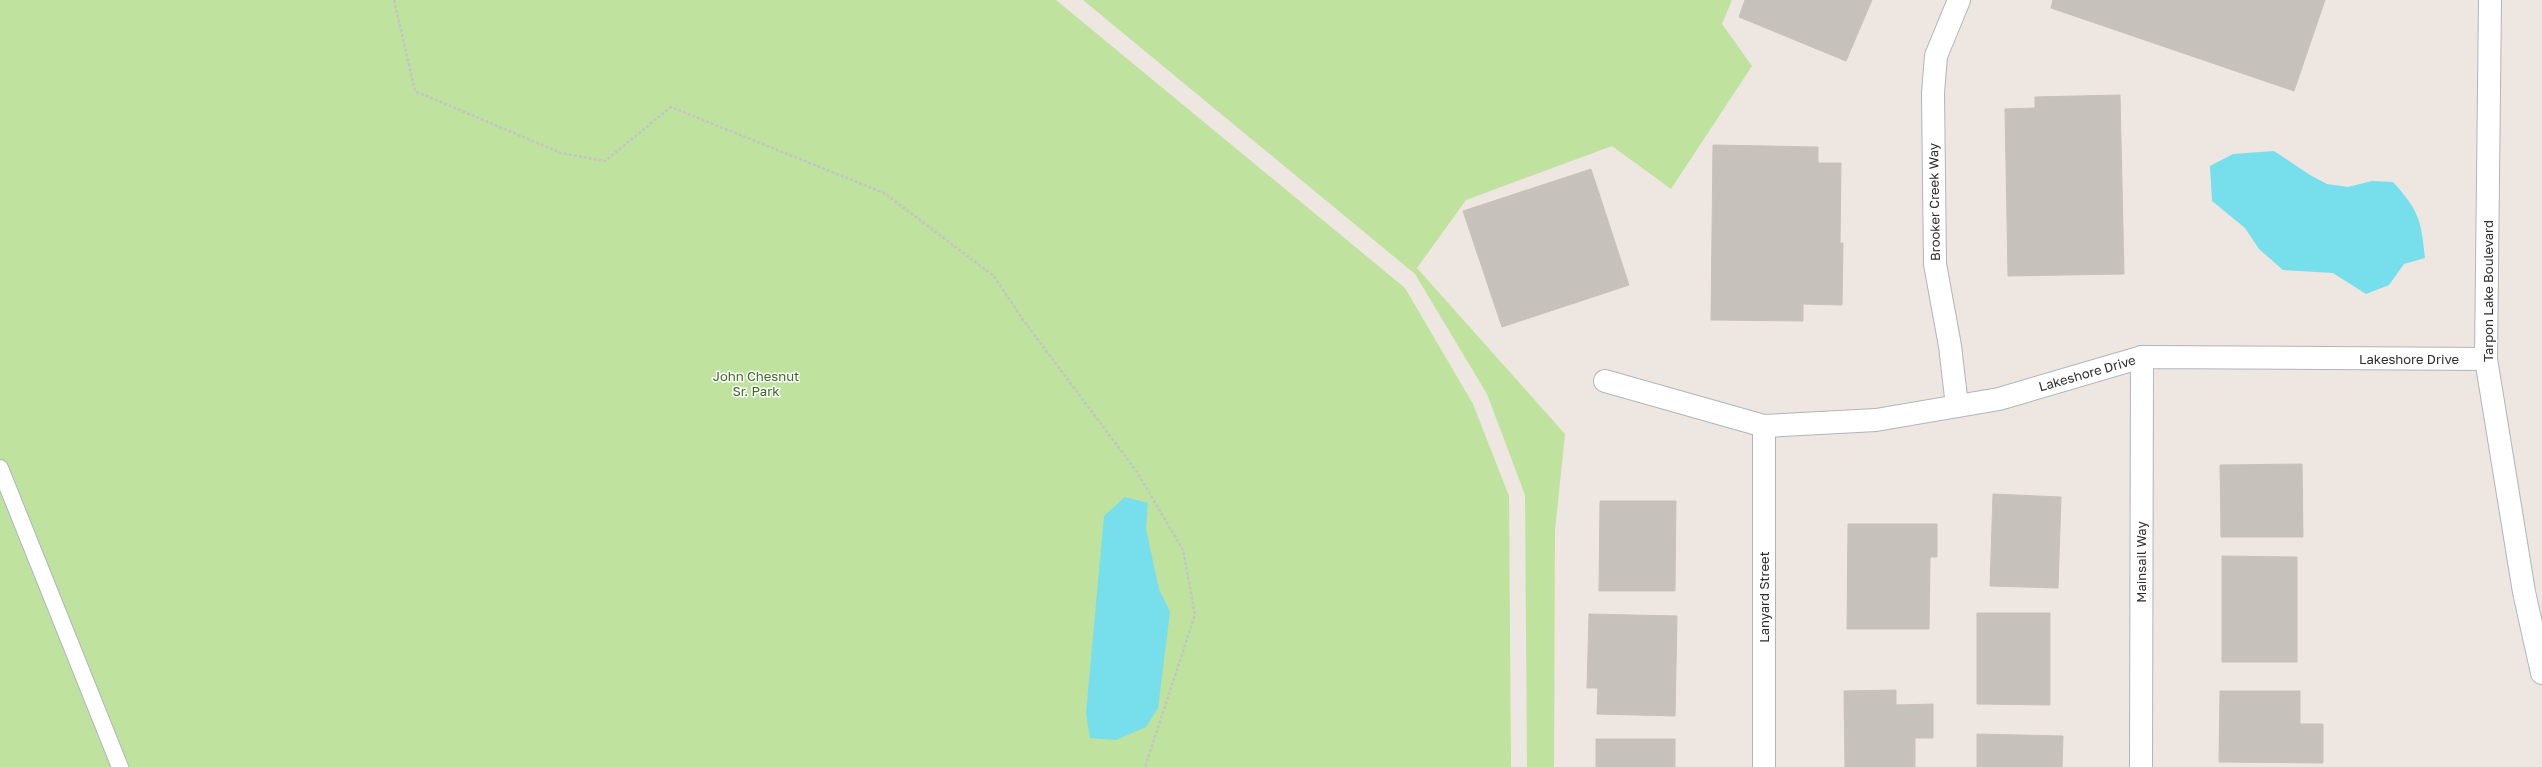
<svg xmlns="http://www.w3.org/2000/svg" width="2542" height="767" font-family="'Golos Text',sans-serif">
  <style>
    .green { fill: #bfe29f }
    .water { fill: #77deec }
    .building { fill: #c7c1bb; stroke: #c9c1b9 }
    .lines { fill: none; stroke-linecap: round; stroke-linejoin: round }
    .service-casing { stroke: #b0b4bd; stroke-width: 18 }
    .minor-casing { stroke: #b0b4bd; stroke-width: 24 }
    .tertiary-casing { stroke: #b0b4bd; stroke-width: 24 }
    .path { stroke: #c4c4c4; stroke-width: 2.5; stroke-dasharray: 3 2; stroke-linecap: butt }
    .service { stroke: #fff; stroke-width: 16 }
    .minor { stroke: #fff; stroke-width: 22 }
    .tertiary { stroke: #fff; stroke-width: 22 }
    .labels { text-anchor: middle; stroke-width: 3; stroke-linejoin: round; paint-order: stroke }
    .street-label { font-size: 13px; fill: #2d2d2d; stroke: #fff }
    .park-label { font-size: 13px; fill: #386a1d; stroke: #fff }
  </style>
  <rect width="100%" height="100%" fill="#eee6e0"/>
  <g class="green">
    <polygon points="0,0 1056,0 1405,288 1473,404 1509,496 1511,767 0,767"/>
    <polygon points="1083,0 1732,0 1722,24 1752,66 1671,189 1612,146 1466,200 1417,268 1565,434 1555,531 1554,767 1527,767 1525,495 1487,394 1415,274"/>
  </g>
  <g class="water">
    <path d="M2274,151L2310,175L2327,184L2348,187L2372,181L2393,182C2419,211 2421,219 2425,258L2404,264L2389,285L2366,294L2333,273L2283,270L2259,249L2245,228L2212,201L2210,166L2233,154Z"/>
    <polygon points="1125,497 1148,503 1146,529 1159,589 1170,612 1158,708 1146,727 1116,740 1090,738 1086,713 1104,516"/>
  </g>
  <g class="building">
    <polygon points="1745,0 1872,0 1846,61 1739,17"/>
    <polygon points="2053,0 2325,0 2294,91 2051,8"/>
    <polygon points="2120,95 2124,274 2008,276 2005,109 2035,108 2035,97"/>
    <polygon points="1713,145 1818,147 1818,163 1841,163 1840,243 1843,243 1842,305 1803,304 1803,321 1711,320"/>
    <polygon points="1591,169 1629,285 1502,327 1463,211"/>
    <polygon points="2302,464 2303,537 2221,537 2220,465"/>
    <polygon points="1993,494 2061,497 2058,588 1990,586"/>
    <polygon points="1600,501 1676,501 1675,591 1599,591"/>
    <polygon points="1848,524 1937,524 1937,557 1930,557 1929,629 1847,629"/>
    <polygon points="2222,556 2297,557 2297,662 2222,662"/>
    <polygon points="1977,613 2050,613 2050,705 1977,704"/>
    <polygon points="1589,614 1677,616 1675,716 1597,714 1598,688 1587,688"/>
    <polygon points="1896,690 1896,705 1933,704 1933,738 1915,738 1915,767 1845,767 1844,691"/>
    <polygon points="2220,691 2300,691 2300,724 2323,724 2323,763 2219,762"/>
    <polygon points="1977,734 2063,736 2062,767 1977,767"/>
    <rect x="1596" y="739" width="79" height="28"/>
  </g>
  <g class="lines">
    <defs>
      <polyline id="service" points="0,468 120,767"/>
      <g id="minor">
        <polyline points="1605,381 1764,426 1876,420 1999,399 2142,357 2486,359"/>
        <polyline points="1957,406 1950,346 1935,264 1933,93 1936,56 1959,0"/>
        <polyline points="1764,426 1764,767"/>
        <polyline points="2141,767 2142,357"/>
      </g>
      <polyline id="tertiary" points="2490,0 2486,359 2524,592 2542,673"/>
    </defs>
    <use href="#service" class="service-casing"/>
    <use href="#minor" class="minor-casing"/>
    <use href="#tertiary" class="tertiary-casing"/>
    <polyline class="path" points="394,0 415,91 561,153 605,161 671,107 884,193 994,276 1021,317 1137,472 1183,550 1195,615 1145,767"/>
    <use href="#service" class="service"/>
    <use href="#minor" class="minor"/>
    <use href="#tertiary" class="tertiary"/>
  </g>
  <g class="labels">
    <g class="street-label">
      <text transform="translate(1934 202) rotate(-91)" y="5">Brooker Creek Way</text>
      <text transform="translate(2488 291) rotate(-90)" y="5">Tarpon Lake Boulevard</text>
      <text x="2409" y="364">Lakeshore Drive</text>
      <text transform="translate(2087 373) rotate(-16)" y="5">Lakeshore Drive</text>
      <text transform="translate(2141 562) rotate(-90)" y="5">Mainsail Way</text>
      <text transform="translate(1764 597) rotate(-90)" y="5">Lanyard Street</text>
    </g>
    <g class="park-label">
      <text x="756" y="381">John Chesnut<tspan x="756" dy="15">Sr. Park</tspan></text>
    </g>
  </g>
</svg>
